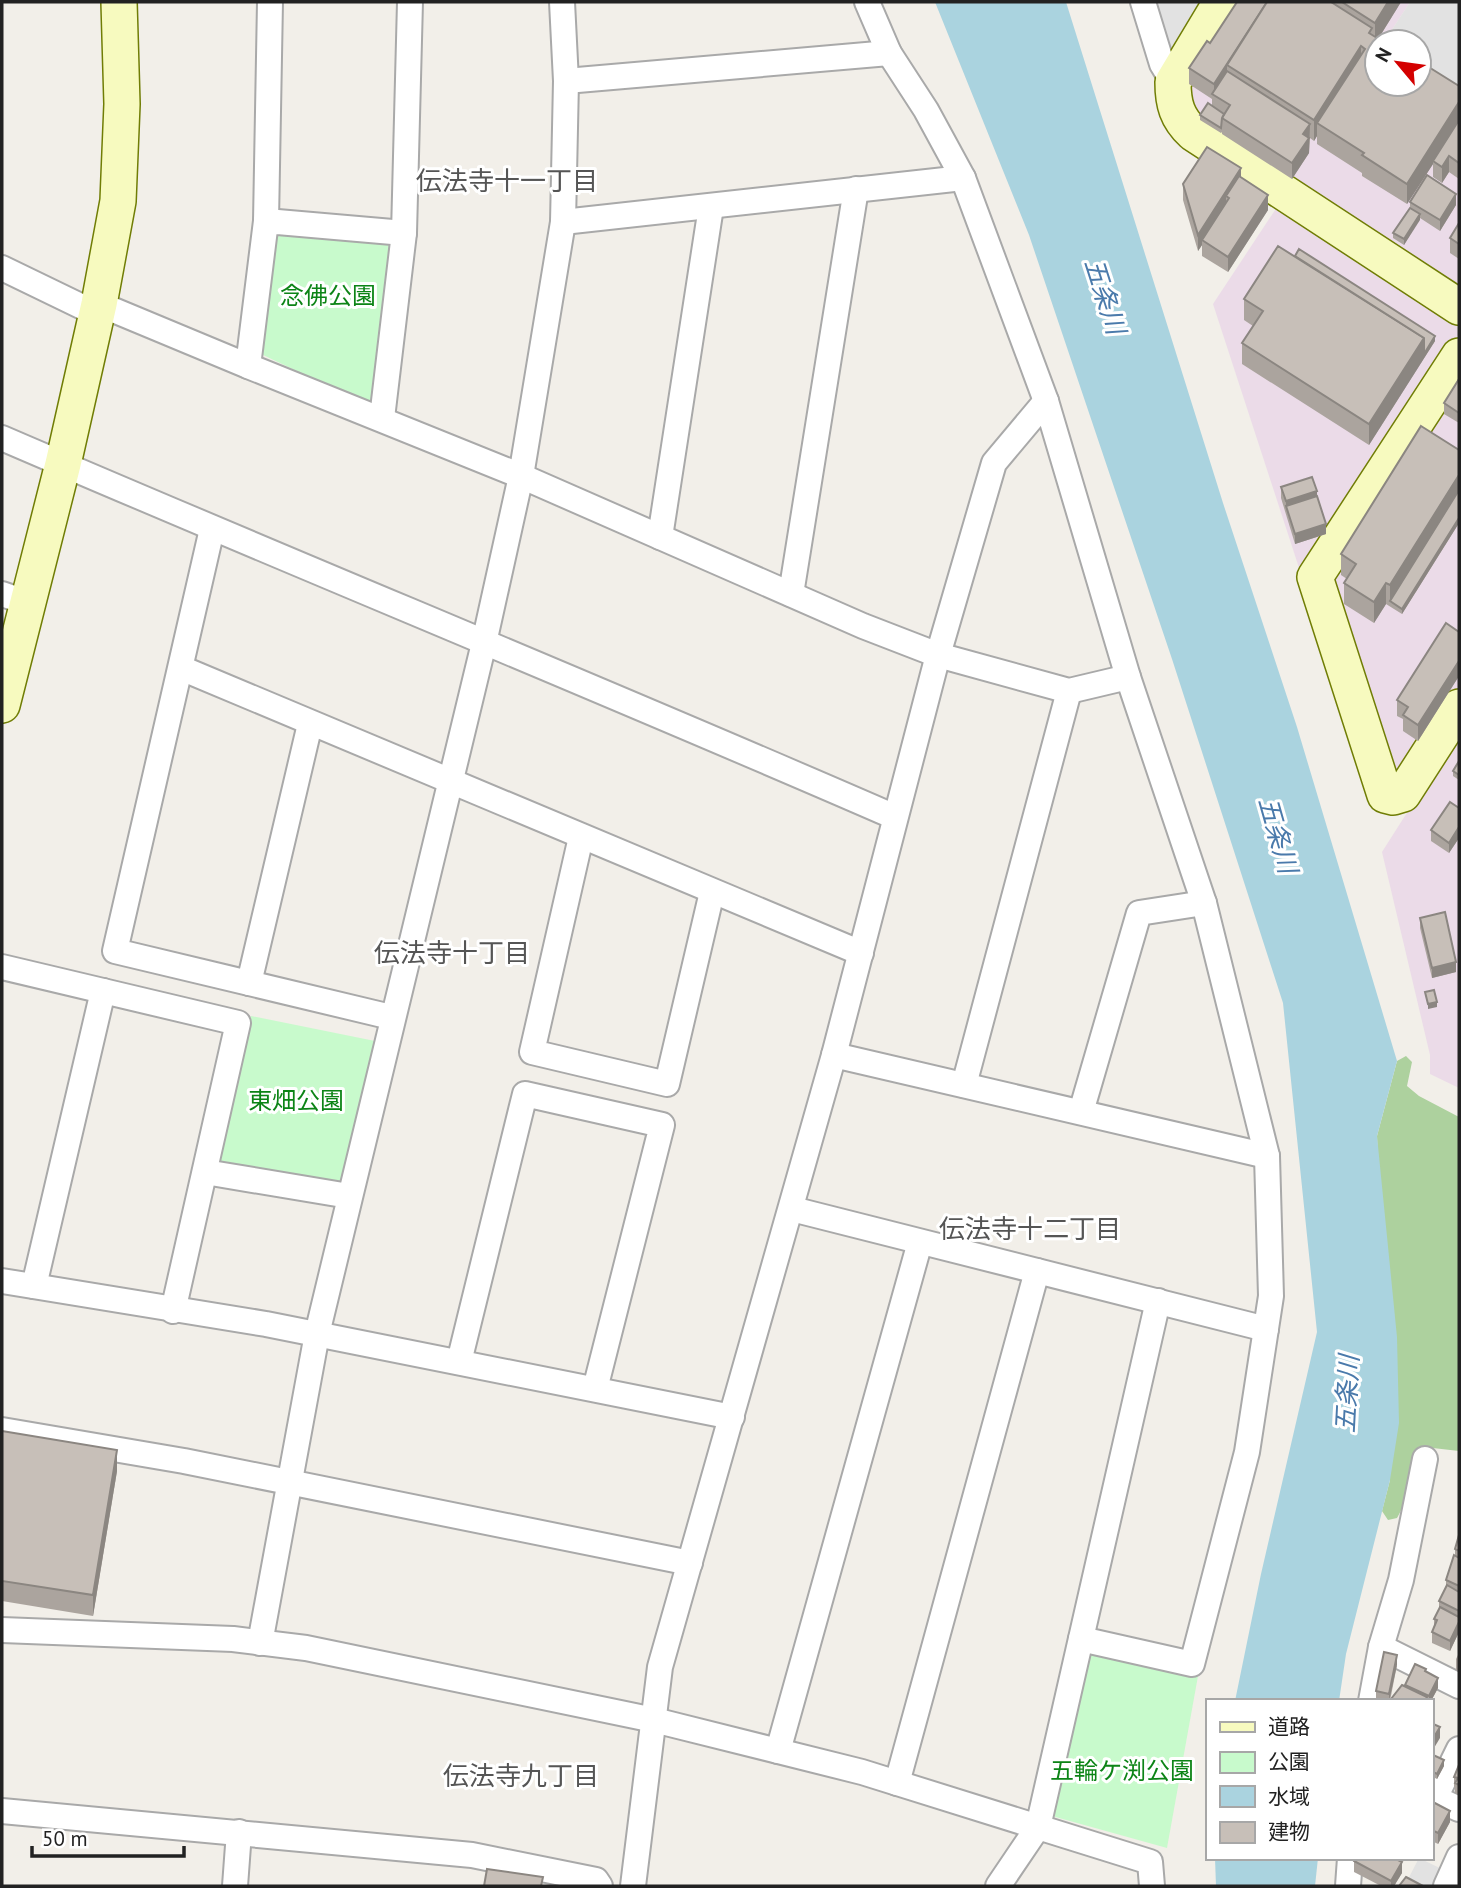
<svg xmlns="http://www.w3.org/2000/svg" width="1461" height="1888" font-family="'PT Sans','Noto Sans JP',sans-serif">
  <style>
    .industrial { fill: #ebdbe8 }
    .forest { fill: #add19e }
    .park { fill: #c8facc }
    .parking { fill: #e2e2e2 }
    .water { fill: #aad3df }
    .lines { fill: none; stroke-linecap: round; stroke-linejoin: round }
    .street-casing { stroke: #a9a9a9; stroke-width: 28 }
    .secondary-casing { stroke: #707d05; stroke-width: 38 }
    .street { stroke: #fff; stroke-width: 24 }
    .secondary { stroke: #f7fabf; stroke-width: 35 }
    .wall { fill: #aba49e }
    .shaded-wall { fill: #8b8681 }
    .building { fill: #c7bfb8; stroke: #8b8681; stroke-width: 2 }
    .labels { text-anchor: middle; stroke-width: 6; stroke-linejoin: round; paint-order: stroke }
    .park-label { font-size: 24px; fill: #0c8416; stroke: #fff }
    .neighbourhood-label { font-size: 26px; fill: #555; stroke: #fff }
    .water-label { font-size: 26px; font-style: italic; fill: #4a7aab; stroke: #fff }
  </style>
  <rect width="100%" height="100%" fill="#f2efe9"/>
  <g class="industrial">
    <polygon points="1235,2 1410,2 1384,42 1377,42 1377,84 1419,84 1459,103 1459,292 1189,108 1188,75"/>
    <polygon points="1279,204 1456,320 1458,335 1302,577 1213,304"/>
    <polygon points="1459,377 1459,686 1403,773 1387,772 1331,587 1333,572"/>
    <polygon points="1459,731 1459,1088 1430,1074 1430,1055 1382,852"/>
  </g>
  <path class="forest" d="M1406,1056L1412,1062L1407,1086L1419,1096L1459,1117V1451L1424,1447C1407,1467 1411,1496 1397,1518L1388,1520L1382,1511L1390,1480L1377,1136L1397,1061Z"/>
  <g class="park">
    <polygon points="275,227 398,239 374,408 259,353"/>
    <polygon points="251,1016 375,1041 341,1184 216,1161"/>
    <polygon points="1090,1651 1198,1676 1167,1848 1052,1816"/>
  </g>
  <g class="parking">
    <polygon points="1151,2 1206,2 1169,59"/>
    <polygon points="1410,2 1459,2 1459,103 1419,77 1419,42 1384,42"/>
    <polygon points="1419,1858 1446,1871 1440,1886 1405,1885"/>
  </g>
  <g class="water">
    <polygon points="935,2 1066,2 1223,503 1297,727 1397,1061 1377,1136 1397,1337 1399,1423 1390,1480 1346,1654 1339,1701 1235,1701 1261,1574 1317,1332 1283,1003 1172,659 1029,235"/>
    <polygon points="1215,1858 1318,1858 1315,1886 1216,1886"/>
  </g>
  <g class="lines">
    <defs>
      <g id="street">
        <polyline points="867,2 889,53 926,110 963,178 1046,401 1128,677 1204,903 1267,1156 1271,1296 1247,1452 1192,1664 1081,1639"/>
        <polyline points="1143,2 1162,64 1173,82"/>
        <polyline points="566,81 889,53"/>
        <polyline points="266,221 270,2"/>
        <polyline points="563,222 963,178"/>
        <polyline points="404,233 266,221 248,366 521,476 863,626 938,655 1069,691 1128,677"/>
        <polyline points="2,268 97,314"/>
        <polyline points="99,304 248,366"/>
        <polyline points="382,418 404,233 410,2"/>
        <path d="M2,438C299,566 599,688 895,817"/>
        <polyline points="212,529 115,951 391,1017"/>
        <polyline points="660,537 711,207"/>
        <polyline points="2,594 28,603"/>
        <polyline points="791,594 856,189"/>
        <polyline points="181,668 861,953"/>
        <polyline points="581,837 532,1052 667,1084 712,892"/>
        <polyline points="2,967 238,1023 173,1311"/>
        <polyline points="249,983 310,724"/>
        <polyline points="834,1055 1267,1156"/>
        <polyline points="964,1085 1069,691"/>
        <polyline points="1081,1112 1139,913 1204,903"/>
        <polyline points="205,1172 349,1196"/>
        <polyline points="792,1209 1266,1329"/>
        <polyline points="2,1281 266,1324 732,1417"/>
        <polyline points="34,1286 103,991"/>
        <polyline points="459,1362 525,1094 662,1125 595,1389"/>
        <polyline points="2,1430 184,1461 690,1563"/>
        <polyline points="2,1630 233,1639 306,1648 654,1720 862,1772 1150,1862 1152,1886"/>
        <polyline points="260,1643 317,1334 484,643 521,476 563,222 566,81 562,2"/>
        <polyline points="1381,1647 1459,1686"/>
        <polyline points="1371,1701 1381,1647 1401,1580 1425,1459"/>
        <polyline points="778,1751 920,1242"/>
        <polyline points="897,1783 1037,1271"/>
        <polyline points="1431,1796 1459,1809"/>
        <polyline points="1435,1798 1459,1749"/>
        <polyline points="2,1811 472,1855 596,1880 600,1886"/>
        <polyline points="235,1886 239,1832"/>
        <polyline points="633,1886 660,1667 834,1055 938,655 994,463 1046,401"/>
        <polyline points="998,1886 1038,1827 1158,1301"/>
        <polyline points="1348,1886 1350,1858"/>
        <polyline points="1446,1886 1459,1857"/>
      </g>
      <g id="secondary">
        <path d="M1221,2L1173,82C1173,104 1177,118 1193,133L1459,307"/>
        <polyline points="1459,356 1315,577 1385,795 1393,797 1403,794 1459,707"/>
        <polyline points="2,705 63,464 99,304 118,201 122,104 119,2"/>
      </g>
    </defs>
    <use href="#street" class="street-casing"/>
    <use href="#secondary" class="secondary-casing"/>
    <use href="#street" class="street"/>
    <use href="#secondary" class="secondary"/>
  </g>
  <g class="wall">
    <polygon points="1237,2 1401,2 1380,36 1459,86 1459,179 1449,172 1442,183 1433,177 1433,164 1407,204 1362,176 1362,173 1317,144 1317,136 1314,141 1310,138 1309,153 1292,179 1222,134 1222,132 1221,133 1200,120 1200,115 1212,106 1212,99 1189,84 1189,68 1210,43"/>
    <polygon points="1241,178 1268,210 1228,272 1202,256 1202,245 1198,251 1183,200 1183,184"/>
    <polygon points="1410,202 1456,205 1440,231 1420,218 1404,245 1393,238 1393,233 1410,208"/>
    <polygon points="1459,223 1459,259 1450,253 1450,238"/>
    <polygon points="1244,299 1435,341 1369,445 1242,364 1242,343 1253,326 1244,320"/>
    <polygon points="1459,379 1459,423 1444,414 1444,403"/>
    <polygon points="1459,450 1459,523 1402,614 1386,604 1374,623 1344,604 1344,583 1347,579 1341,575 1341,554"/>
    <polygon points="1281,487 1317,496 1326,534 1295,544 1281,498"/>
    <polygon points="1459,632 1459,676 1418,741 1403,731 1403,719 1397,716 1397,700"/>
    <polygon points="1459,761 1459,780 1453,776 1453,771"/>
    <polygon points="1459,808 1459,838 1449,853 1431,841 1431,830"/>
    <polygon points="1420,918 1456,972 1432,978 1420,928"/>
    <polygon points="2,1431 117,1471 93,1616 2,1601"/>
    <polygon points="1459,1535 1459,1632 1450,1651 1432,1643 1432,1632 1434,1627 1434,1619 1439,1609 1439,1601 1446,1586 1446,1580 1455,1556 1455,1549"/>
    <polygon points="1459,1653 1459,1671 1456,1670 1456,1659"/>
    <polygon points="1397,1665 1390,1701 1376,1701 1376,1691"/>
    <polygon points="1426,1672 1438,1688 1431,1701 1391,1701 1391,1699 1405,1686 1405,1685"/>
    <polygon points="1431,1754 1444,1766 1437,1779 1431,1776"/>
    <polygon points="1459,1765 1459,1795 1455,1793 1455,1788 1454,1787 1454,1777"/>
    <polygon points="1431,1801 1450,1822 1438,1844 1434,1842 1431,1846"/>
    <polygon points="1397,1860 1402,1873 1394,1886 1381,1886 1354,1872 1354,1861"/>
  </g>
  <g class="shaded-wall">
    <polygon points="1267,2 1227,65 1227,79 1214,95 1214,84"/>
    <polygon points="1388,2 1401,2 1375,44 1375,23"/>
    <polygon points="1361,46 1361,67 1317,123 1317,136 1314,141 1314,120"/>
    <polygon points="1459,102 1459,122 1433,161 1433,164 1407,204 1407,184"/>
    <polygon points="1310,124 1309,153 1292,179 1292,163 1303,134"/>
    <polygon points="1449,156 1449,172 1442,183 1442,167"/>
    <polygon points="1241,168 1241,184 1229,198 1226,196 1226,207 1202,240 1202,245 1198,251 1198,235"/>
    <polygon points="1456,194 1456,205 1440,231 1440,220"/>
    <polygon points="1268,195 1268,210 1228,272 1228,257"/>
    <polygon points="1420,214 1420,220 1404,245 1404,239"/>
    <polygon points="1435,336 1435,341 1369,445 1369,424 1424,338"/>
    <polygon points="1459,475 1459,495 1390,601 1390,606 1390,585"/>
    <polygon points="1317,491 1317,501 1286,506 1286,512 1286,501"/>
    <polygon points="1459,518 1459,523 1402,614 1402,609"/>
    <polygon points="1326,524 1326,534 1295,544 1295,534"/>
    <polygon points="1386,583 1386,604 1374,623 1374,602"/>
    <polygon points="1459,661 1459,676 1418,741 1418,725"/>
    <polygon points="1459,827 1459,838 1449,853 1449,843"/>
    <polygon points="1456,962 1456,972 1432,978 1432,968"/>
    <polygon points="1437,1002 1437,1007 1428,1009 1428,1004"/>
    <polygon points="117,1450 117,1471 93,1616 93,1595"/>
    <polygon points="1459,1622 1459,1632 1450,1651 1450,1641"/>
    <polygon points="1397,1655 1397,1665 1389,1701 1389,1694"/>
    <polygon points="1438,1678 1438,1688 1431,1701 1429,1701 1429,1696"/>
    <polygon points="1440,1727 1440,1738 1431,1753 1431,1742"/>
    <polygon points="1444,1760 1444,1766 1437,1779 1437,1774"/>
    <polygon points="1450,1811 1450,1822 1438,1844 1438,1833"/>
    <polygon points="1434,1831 1434,1842 1431,1846 1431,1836"/>
    <polygon points="1402,1862 1402,1873 1394,1886 1391,1886 1391,1881"/>
  </g>
  <g class="building">
    <polygon points="1237,2 1267,2 1214,84 1189,68 1207,41 1210,43"/>
    <polygon points="1267,2 1331,2 1372,28 1369,33 1377,38 1379,35 1390,42 1377,42 1377,84 1419,84 1419,61 1459,86 1459,102 1407,184 1362,155 1364,153 1317,123 1365,49 1361,46 1314,120 1227,65"/>
    <polygon points="1342,2 1388,2 1375,23"/>
    <polygon points="1227,71 1310,124 1303,134 1309,138 1292,163 1222,118 1230,105 1212,94"/>
    <polygon points="1208,103 1224,114 1222,118 1221,128 1200,115"/>
    <polygon points="1459,120 1459,163 1449,156 1442,167 1433,161"/>
    <polygon points="1207,147 1241,168 1198,235 1183,184"/>
    <polygon points="1427,175 1456,194 1440,220 1410,202"/>
    <polygon points="1239,176 1268,195 1228,257 1202,240 1229,198 1226,196"/>
    <polygon points="1410,208 1420,214 1404,239 1393,233"/>
    <polygon points="1459,223 1459,244 1450,238"/>
    <polygon points="1278,246 1424,338 1369,424 1242,343 1263,311 1244,299"/>
    <polygon points="1299,249 1435,336 1424,354 1424,338 1295,256"/>
    <polygon points="1459,379 1459,413 1444,403"/>
    <polygon points="1421,426 1459,450 1459,475 1390,585 1386,583 1374,602 1344,583 1356,564 1341,554"/>
    <polygon points="1312,477 1317,491 1286,501 1281,487"/>
    <polygon points="1459,490 1459,518 1402,609 1390,601"/>
    <polygon points="1317,496 1326,524 1295,534 1286,506"/>
    <polygon points="1446,623 1459,632 1459,661 1418,725 1403,715 1408,707 1397,700"/>
    <polygon points="1459,761 1459,775 1453,771"/>
    <polygon points="1450,802 1459,808 1459,827 1449,843 1431,830"/>
    <polygon points="1445,912 1456,962 1432,968 1420,918"/>
    <polygon points="1434,990 1437,1002 1428,1004 1425,992"/>
    <polygon points="2,1431 117,1450 93,1595 2,1581"/>
    <polygon points="1459,1535 1459,1551 1455,1549"/>
    <polygon points="1454,1555 1459,1558 1459,1586 1446,1580"/>
    <polygon points="1447,1585 1459,1592 1459,1611 1439,1601"/>
    <polygon points="1440,1607 1459,1617 1459,1622 1450,1641 1432,1632 1437,1620 1434,1619"/>
    <polygon points="1384,1652 1397,1655 1389,1694 1376,1691"/>
    <polygon points="1415,1664 1426,1669 1425,1671 1438,1678 1429,1696 1405,1685"/>
    <polygon points="1402,1685 1427,1697 1425,1701 1396,1701 1391,1699"/>
    <polygon points="1431,1723 1440,1727 1431,1742"/>
    <polygon points="1431,1754 1444,1760 1437,1774 1431,1771"/>
    <polygon points="1459,1765 1459,1785 1455,1783 1458,1778 1454,1777"/>
    <polygon points="1431,1801 1450,1811 1438,1833 1434,1831 1431,1836"/>
    <polygon points="1355,1858 1394,1858 1402,1862 1391,1881 1354,1861"/>
    <polygon points="487,1869 543,1877 541,1886 484,1886"/>
    <polygon points="1406,1877 1423,1886 1399,1886"/>
  </g>
  <g class="labels">
    <g class="park-label">
      <text x="328" y="304">念佛公園</text>
      <text x="296" y="1109">東畑公園</text>
      <text x="1122" y="1779">五輪ケ渕公園</text>
    </g>
    <g class="neighbourhood-label">
      <text x="507" y="190">伝法寺十一丁目</text>
      <text x="452" y="962">伝法寺十丁目</text>
      <text x="1030" y="1238">伝法寺十二丁目</text>
      <text x="521" y="1785">伝法寺九丁目</text>
    </g>
    <g class="water-label">
      <text transform="translate(1105 296) rotate(72)" y="9">五条川</text>
      <text transform="translate(1278 835) rotate(74)" y="9">五条川</text>
      <text transform="translate(1347 1394) rotate(-87)" y="9">五条川</text>
    </g>
  </g>
  <rect width="1461" height="1888" fill="none" stroke="#222222" stroke-width="7"/>
  <rect x="1206" y="1699" width="228" height="161" fill="#ffffff" stroke="#a7a7a7" stroke-width="2"/>
  <rect x="1220" y="1722" width="35" height="10" fill="#f7fabf" stroke="#a7a7a7" stroke-width="2"/>
  <text x="1268" y="1734" font-size="21" fill="#222222">道路</text>
  <rect x="1220" y="1752" width="35" height="21" fill="#c8facc" stroke="#a7a7a7" stroke-width="2"/>
  <text x="1268" y="1769" font-size="21" fill="#222222">公園</text>
  <rect x="1220" y="1786" width="35" height="21" fill="#aad3df" stroke="#a7a7a7" stroke-width="2"/>
  <text x="1268" y="1804" font-size="21" fill="#222222">水域</text>
  <rect x="1220" y="1822" width="35" height="21" fill="#c7bfb8" stroke="#a7a7a7" stroke-width="2"/>
  <text x="1268" y="1839" font-size="21" fill="#222222">建物</text>
  <g transform="translate(1398 63) rotate(299)"><circle r="33" fill="#ffffff" stroke="#a7a7a7" stroke-width="2"/>
  <path d="M0-5L12 26L0 18L-12 26Z" fill="#d40000"/>
  <text y="-10" font-size="19" font-weight="bold" text-anchor="middle" fill="#222222">N</text>
  </g>
  <path d="M32 1846v10h152v-10" fill="none" stroke="#222222" stroke-width="3.5"/>
  <text x="42" y="1846" font-size="21" fill="#222222" stroke="#ffffff" stroke-width="5" paint-order="stroke">50 m</text>
</svg>
